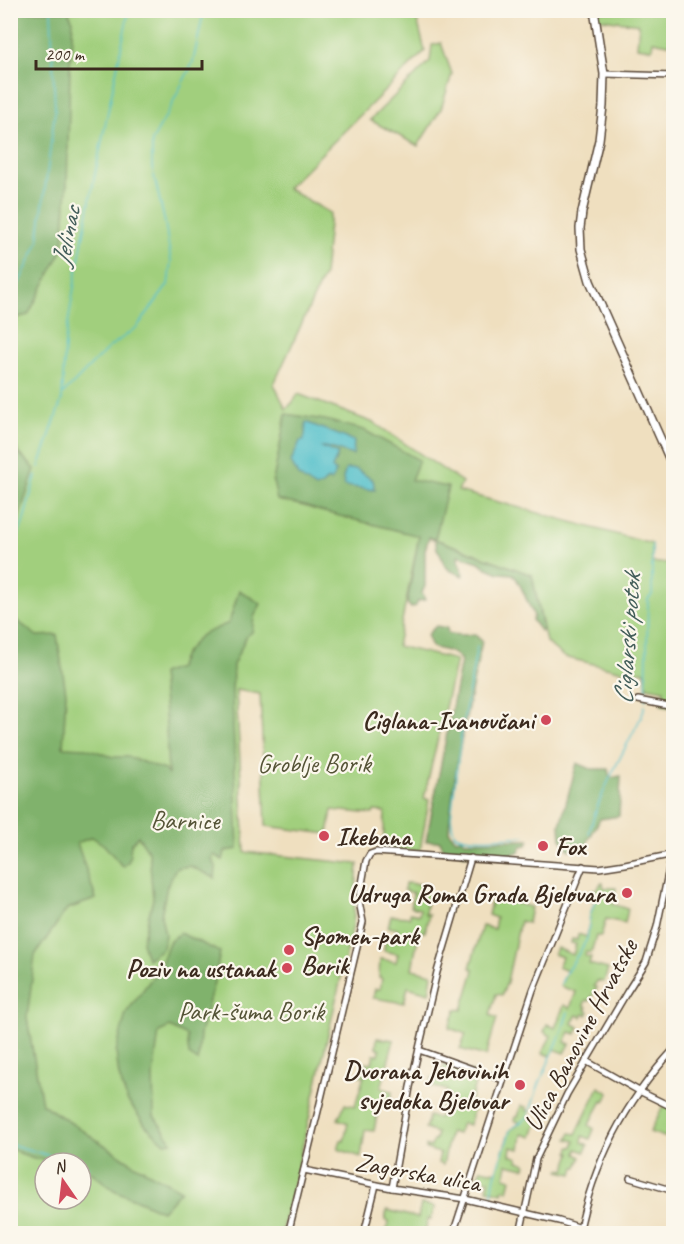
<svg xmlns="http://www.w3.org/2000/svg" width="684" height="1244" font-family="Caveat,sans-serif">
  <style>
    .green { fill: #a1cf7d; stroke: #6e7c4e; stroke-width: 1.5; fill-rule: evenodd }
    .forest { fill: #80b26c; stroke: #5e6e45; stroke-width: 1.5 }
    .water { fill: #53c0ca; stroke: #477574; stroke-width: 1.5 }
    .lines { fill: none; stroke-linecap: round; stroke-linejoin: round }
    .stream { stroke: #53c0ca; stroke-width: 1.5 }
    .minor-casing { stroke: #564536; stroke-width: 8 }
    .major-casing { stroke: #564536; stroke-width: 10 }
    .minor { stroke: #fff; stroke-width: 5 }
    .major { stroke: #fff; stroke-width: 7 }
    .poi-dot { fill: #d1495b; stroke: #fbf7ec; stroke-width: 2 }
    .labels { text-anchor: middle; stroke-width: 4.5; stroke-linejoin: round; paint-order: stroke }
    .poi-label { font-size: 26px; font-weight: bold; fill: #3b2a1e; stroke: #fbf7ec; text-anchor: end }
    .park-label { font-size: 26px; fill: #545336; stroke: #fbf7ec }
    .street-label { font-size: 26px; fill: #3b2a1e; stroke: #fbf7ec }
    .water-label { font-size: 27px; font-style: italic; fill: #435e5a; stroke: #fbf7ec }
  </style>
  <rect width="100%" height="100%" fill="#fbf7ec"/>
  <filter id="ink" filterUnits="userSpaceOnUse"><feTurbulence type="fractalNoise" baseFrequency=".0167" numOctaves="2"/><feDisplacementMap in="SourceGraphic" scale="12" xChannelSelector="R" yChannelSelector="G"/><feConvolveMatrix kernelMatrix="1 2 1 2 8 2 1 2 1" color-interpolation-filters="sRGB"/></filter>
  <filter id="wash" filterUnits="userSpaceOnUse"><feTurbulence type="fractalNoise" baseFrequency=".008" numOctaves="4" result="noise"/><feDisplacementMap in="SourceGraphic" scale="24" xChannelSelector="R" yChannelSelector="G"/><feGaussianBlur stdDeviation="1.35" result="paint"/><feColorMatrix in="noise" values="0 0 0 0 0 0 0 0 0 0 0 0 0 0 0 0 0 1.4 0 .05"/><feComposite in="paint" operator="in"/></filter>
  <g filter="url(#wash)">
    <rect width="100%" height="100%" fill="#efdfbf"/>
    <g class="green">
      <path d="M10,11H415L425,51L287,188L330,213L324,275L274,384L286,409L293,402L298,394L374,423L462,482L458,491L652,544V563H673V707L661,705L664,690L647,687L645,671L627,672L564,657L546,642L532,575L438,540L419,536L397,646L456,660L424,798L429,800L420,851L383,848L385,812L374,811L373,814L332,810L328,834L266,826L260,694L236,690L245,852L358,864L353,925L297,1171L281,1233H11ZM45,1163H81V1199H45Z"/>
      <polygon points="594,11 673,11 672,29 673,29 673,45 653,41 652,49 637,47 639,24 595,18"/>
      <polygon points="441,43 452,74 441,109 418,146 370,120 430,61 432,45"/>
      <polygon points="405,883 429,885 425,914 429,914 425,932 419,932 412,969 432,974 429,993 408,987 404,1003 373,998 375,989 380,989 382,979 379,977 380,959 396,962 398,954 384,951 385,940 396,940 398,929 388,927 391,916 410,917 410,913 419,915 420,909 411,907 413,893 404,890"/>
      <polygon points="601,883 603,883 604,888 616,888 613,904 628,909 625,923 606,919 601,936 596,936 591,953 586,952 585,956 591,957 589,964 608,969 604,982 597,981 594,986 597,988 589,1001 586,1000 584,1005 587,1007 585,1009 589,1012 587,1015 584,1014 582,1017 577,1015 572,1023 579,1027 576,1034 570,1032 565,1042 570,1044 565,1053 554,1049 551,1056 542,1053 551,1036 544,1032 547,1024 555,1028 564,1005 570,1008 576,992 560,986 567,971 558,967 562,957 554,954 557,948 573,955 576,944 571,943 572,939 577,940 578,934 587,937 590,915 595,900 589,898 592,889 597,890"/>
      <polygon points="492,897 531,907 528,923 520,921 507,982 502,995 496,994 490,1015 497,1018 486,1056 460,1049 466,1034 449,1028 456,1009 462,1010 473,974 474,969 470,968 482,926 494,929 496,918 488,915"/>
      <polygon points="377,1038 394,1040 381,1088 392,1091 390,1107 379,1105 374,1131 365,1130 361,1157 338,1149 341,1140 344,1141 348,1123 338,1119 345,1104 355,1106 364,1076 357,1075 359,1072 364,1072 366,1062 372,1063 374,1055 379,1055 380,1049 376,1047"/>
      <polygon points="444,1065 476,1073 474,1079 476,1080 470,1102 475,1104 469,1125 462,1123 458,1134 450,1132 443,1165 438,1163 440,1153 426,1149 426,1146 431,1147 433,1141 435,1141 437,1133 425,1129 429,1116 439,1118 447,1090 430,1086 432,1078 440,1080"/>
      <polygon points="599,1087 609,1093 605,1102 602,1101 589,1125 594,1129 590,1139 583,1136 582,1142 588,1145 585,1152 577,1149 576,1154 581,1157 577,1167 575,1167 573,1174 559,1171 560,1169 565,1170 571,1153 569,1152 570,1147 573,1147 575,1141 568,1139 571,1133 576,1134"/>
      <polygon points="521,1106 527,1107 526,1110 530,1111 528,1117 537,1122 532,1137 522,1134 520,1149 511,1147 510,1155 518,1158 518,1161 526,1164 525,1168 507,1164 505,1177 511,1179 508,1191 503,1189 502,1193 487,1189 489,1180 477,1178 481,1169 496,1172 510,1130 518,1125 519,1122 514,1120 515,1117 518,1117"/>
      <polygon points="663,1106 673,1109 673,1140 650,1132"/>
      <polygon points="421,1204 435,1207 431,1219 428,1219 425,1231 432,1233 394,1234 386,1231 389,1222 385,1220 387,1210 418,1218"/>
    </g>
    <g class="forest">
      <polygon points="15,11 68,11 73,21 70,67 67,187 63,249 28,315 11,319 10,176 14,91 13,28"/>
      <path d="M286,414L325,420L364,430L419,460L411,480L448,487L435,539L532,575L543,630L541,632L532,620L534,616C527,602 522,585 513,574L499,573L485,567L479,562L458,555C457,564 463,565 463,576L449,570L444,564L440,553L437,549L435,539L429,537L425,550V586L422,593L425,600L418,601L416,606L411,608L407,603L419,536L320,511L304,506L277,500L273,481Z"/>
      <polygon points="11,434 18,452 35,469 11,541"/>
      <path d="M239,590L261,604L254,617L252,632L247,636L233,665L232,695L238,849L225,851L223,860L214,855L212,859L216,866L215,878L190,866L176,868L167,886L161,916L165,934L163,948L147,959L142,942L153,899L149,852L138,836L131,844L129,861L123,867L104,845L92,837L77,843L96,899L67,909L35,955L27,1018L42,1104L135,1165L181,1190L162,1211L114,1190L92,1173L81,1169V1163C53,1163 36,1161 11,1149V616L37,636L57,635L66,693L63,747L86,748L113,757H129L165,770L168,775L166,725L161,674L178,668L185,653L201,635L229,623Z"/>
      <path d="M436,626L447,628L448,634L465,635L474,634L482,641C469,704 453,768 449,832L456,839L461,838L464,841L529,840L527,845L521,846L519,852L504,856L489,854L463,855L459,850H444L440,841H426L461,661C455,651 442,650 432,647L427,635Z"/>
      <polygon points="577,763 591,769 608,769 610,778 621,776 619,816 600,819 589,839 588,840 587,846 569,850 561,839 560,825"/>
      <polygon points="180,933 220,952 215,979 200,1034 198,1061 189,1055 187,1036 170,1027 159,1032 153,1075 154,1116 172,1142 165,1143 146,1126 127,1100 119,1076 116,1052 126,1013 160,967 169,942"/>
    </g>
    <g class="water">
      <path d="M306,422L354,441L353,455C345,453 328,446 322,447L338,454L332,468L336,472L332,480L330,481L328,479L322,485L316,488L298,476L291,462L300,441H303C306,437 305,428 306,422Z"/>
      <polygon points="346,469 356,469 373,480 375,490 344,486 343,478"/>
    </g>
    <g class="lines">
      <g class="stream">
        <polyline points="10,302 38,243 55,111 51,10"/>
        <polyline points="63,394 107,349 137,327 168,285 171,261 165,223 152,167 152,141 167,114 193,62 204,10"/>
        <polyline points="39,467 62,399 65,342 75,281 94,179 129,10"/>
        <polyline points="10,557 23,523 36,475"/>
        <path d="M477,647L462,728L451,816C452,821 451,831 456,835C467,842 512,837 525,836"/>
        <polyline points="646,700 648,599 652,595 652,544"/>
        <path d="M589,834C598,794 624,752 642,715L645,705"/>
        <polyline points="560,986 565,974 579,953 587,939 590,915 597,894"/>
        <polyline points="10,1144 74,1163"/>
        <polyline points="81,1165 88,1167"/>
        <polyline points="491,1200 494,1180 500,1159 506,1144 510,1130 528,1117 539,1084 561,1034 568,1012"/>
        <polyline points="480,1234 481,1230"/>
      </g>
    </g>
  </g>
  <g filter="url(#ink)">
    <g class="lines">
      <defs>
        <g id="minor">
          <polyline points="604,74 674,76"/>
          <polyline points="638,700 674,707"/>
          <polyline points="419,1050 503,1080"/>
          <polyline points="586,1061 639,1091 674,1108"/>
          <polyline points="304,1170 392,1188 465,1199 559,1221 600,1234"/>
          <polyline points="630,1178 674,1191"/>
          <polyline points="392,1188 410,1087 437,972 471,858"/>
          <polyline points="288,1234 320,1103 363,922 359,901 366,861 370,854 376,852 599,868 625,864 674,854"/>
          <polyline points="364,1234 376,1185"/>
          <polyline points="453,1234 533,990 583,866"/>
          <polyline points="520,1234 536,1159 567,1094 627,992 646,962 657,927 672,854"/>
          <path d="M579,1234C593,1163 625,1102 674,1049"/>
        </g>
        <polyline id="major" points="594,10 604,74 603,106 599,140 582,212 580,228 581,249 590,281 674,469"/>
      </defs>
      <use href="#minor" class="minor-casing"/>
      <use href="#major" class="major-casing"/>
      <use href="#minor" class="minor"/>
      <use href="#major" class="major"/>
    </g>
  </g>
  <g class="poi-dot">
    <circle cx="546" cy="720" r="6"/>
    <circle cx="324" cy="836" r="6"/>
    <circle cx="543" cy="846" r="6"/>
    <circle cx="627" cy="893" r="6"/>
    <circle cx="289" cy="950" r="6"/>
    <circle cx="287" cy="968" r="6"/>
    <circle cx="520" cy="1085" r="6"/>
  </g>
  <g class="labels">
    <g class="poi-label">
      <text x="534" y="729">Ciglana-Ivanovčani</text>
      <text x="336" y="845" text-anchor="start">Ikebana</text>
      <text x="555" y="855" text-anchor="start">Fox</text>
      <text x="615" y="902">Udruga Roma Grada Bjelovara</text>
      <text x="301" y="944" text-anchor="start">Spomen-park<tspan x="301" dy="30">Borik</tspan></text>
      <text x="275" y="977">Poziv na ustanak</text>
      <text x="508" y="1079">Dvorana Jehovinih<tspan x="508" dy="30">svjedoka Bjelovar</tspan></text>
    </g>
    <g class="park-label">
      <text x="314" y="772">Groblje Borik</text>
      <text x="185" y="829">Barnice</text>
      <text x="251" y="1020">Park-šuma Borik</text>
    </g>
    <g class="street-label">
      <text transform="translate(580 1035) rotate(-62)" y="9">Ulica Banovine Hrvatske</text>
      <text transform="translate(418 1172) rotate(10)" y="9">Zagorska ulica</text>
    </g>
    <g class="water-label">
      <text transform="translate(66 236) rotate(-79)" y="9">Jelinac</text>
      <text transform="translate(627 639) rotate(-86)" y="9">Ciglarski potok</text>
    </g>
  </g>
  <rect width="684" height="1244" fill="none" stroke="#fbf7ec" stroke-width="36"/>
  <g transform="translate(63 1181) rotate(346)"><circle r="28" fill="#fbf7ec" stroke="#aea59a" stroke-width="1.5"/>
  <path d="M0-4.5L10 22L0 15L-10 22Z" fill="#d1495b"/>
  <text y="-9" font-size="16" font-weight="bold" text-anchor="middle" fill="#3b2a1e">N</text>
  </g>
  <path d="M36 60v9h166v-9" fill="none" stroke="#3b2a1e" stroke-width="3"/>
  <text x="45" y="60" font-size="18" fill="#3b2a1e" stroke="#fbf7ec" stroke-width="4.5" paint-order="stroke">200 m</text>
</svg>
